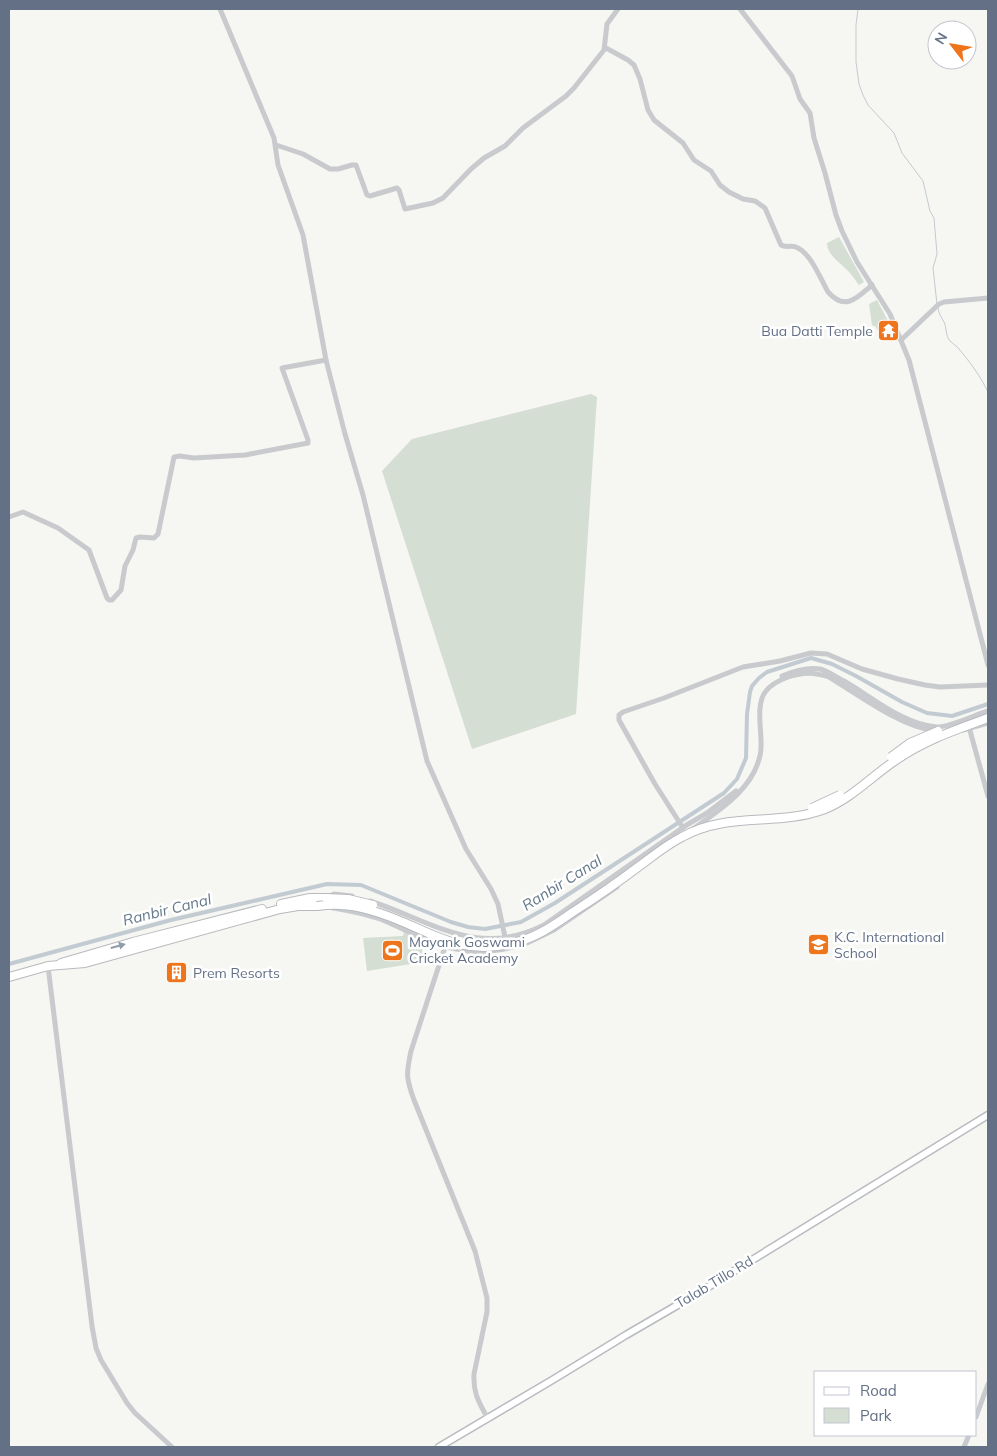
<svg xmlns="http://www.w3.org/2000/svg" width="997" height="1456" font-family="Mulish,sans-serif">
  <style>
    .green { fill: #d5ded3 }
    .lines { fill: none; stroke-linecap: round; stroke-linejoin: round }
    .stream { stroke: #c3cbd2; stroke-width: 1 }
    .canal { stroke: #c3cbd2; stroke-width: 4 }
    .major-casing { stroke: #b8bbc0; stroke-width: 9 }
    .highway-casing { stroke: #b7babe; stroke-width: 10 }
    .minor { stroke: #c8cace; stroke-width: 5 }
    .major { stroke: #fff; stroke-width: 6 }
    .highway { stroke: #fff; stroke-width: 8 }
    .highway-bridge-casing { stroke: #b7babe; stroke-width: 10; stroke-linecap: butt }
    .highway-bridge { stroke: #fff; stroke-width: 8 }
    .oneway { fill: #929baa }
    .labels { text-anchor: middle; stroke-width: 5; stroke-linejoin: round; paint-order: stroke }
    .poi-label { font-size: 14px; fill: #637086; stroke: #fff; text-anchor: start }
    .street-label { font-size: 14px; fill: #637086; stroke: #fff }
    .water-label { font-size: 15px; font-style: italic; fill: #637889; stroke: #fff }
  </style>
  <rect width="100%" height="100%" fill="#f6f6f2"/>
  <g class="green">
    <path d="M839,237L864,282L859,285C855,280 851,273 846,269C838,261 827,254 827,243Z"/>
    <polygon points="877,300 888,321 886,323 883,328 877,330 876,327 872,325 869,304"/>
    <polygon points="591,394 597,397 576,714 472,749 382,471 412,439"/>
    <polygon points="405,927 421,930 423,962 367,971 363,938 403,936"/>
  </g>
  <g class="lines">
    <g class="stream">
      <polyline points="858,9 856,25 856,62 859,84 863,95 868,105 894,133 902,153 923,181 930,211 934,218 937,254 933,268 937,304"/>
      <path d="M938,308C939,314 941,317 944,322C947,328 945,335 950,341C953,344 957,346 959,349C970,362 981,377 988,392"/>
    </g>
    <polyline class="canal" points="9,964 171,920 327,884 361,885 451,922 468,927 485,929 521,922 555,903 724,793 737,779 746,758 747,714 750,692 752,686 759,678 767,672 811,658 832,664 856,676 902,702 927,713 952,716 988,704"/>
    <defs>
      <polyline id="major" points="439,1447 554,1379 626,1335 700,1292 988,1115"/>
      <g id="highway">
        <polyline points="281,904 310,898 326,898"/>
        <polyline points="61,963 133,942 262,909"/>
        <polyline points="9,977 48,966 85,963 280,909 298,906 317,906"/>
      </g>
    </defs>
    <use href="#major" class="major-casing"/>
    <use href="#highway" class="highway-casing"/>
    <g class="minor">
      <polyline points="220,9 274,138 278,165 303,235 326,360 345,434 363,495 427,761 466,849 491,889 498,904 505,937"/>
      <polyline points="740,9 792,76 800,99 810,113 814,138 825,173 836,215 842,231 857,262 890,314 909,360 988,665"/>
      <path d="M606,48L628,60L634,65L640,79L648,110L654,120L683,143L694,160L711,171L720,185L729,192L743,199L755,201L765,208L781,245C786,248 791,245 796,247C811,253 820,278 828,292C845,311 856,299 872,285"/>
      <polyline points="276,145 303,154 330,169 338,169 352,165 356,165 367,195 370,196 397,188 399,190 405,209 433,203 443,198 471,169 484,158 505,146 523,128 566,96 574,88 604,50 607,24 618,9"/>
      <polyline points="901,340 939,304 944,302 988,298"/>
      <polyline points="9,517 23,512 58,528 89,550 107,598 109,600 112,600 121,590 125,566 133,550 136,538 140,537 154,538 158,534 174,457 180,456 194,458 245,455 308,443 308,440 282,368 326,360"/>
      <path d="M782,676C794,671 806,667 820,669C828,671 836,677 844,681C872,697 904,725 937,727C950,727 975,715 988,711"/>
      <polyline points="969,727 988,796"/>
      <polyline points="963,730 988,723"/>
      <polyline points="683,828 655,784 619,720 619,715 623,712 664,698 743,667 780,661 811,653 827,654 862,669 898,679 925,685 940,687 988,685"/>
      <path d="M693,829C715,813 741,797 754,772C758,764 761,755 761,747C762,731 755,704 766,691C771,684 780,680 788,677C803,672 814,672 829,677C859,695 901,727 935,731"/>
      <polyline points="327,897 334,894 352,896"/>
      <path d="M370,901C432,921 477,959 544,925L685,826L707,813L736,791"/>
      <path d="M333,908C350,911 368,914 385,921C431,941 463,962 516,946"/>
      <polyline points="527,943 554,930 617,887"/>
      <path d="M445,947L411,1051C406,1074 406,1078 414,1100L475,1251L487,1298V1312L474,1374C473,1394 479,1402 488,1419"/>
      <polyline points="48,966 92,1326 96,1348 101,1360 127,1403 135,1413 172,1447"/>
      <polyline points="976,1417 988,1384"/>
      <polyline points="964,1447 969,1435"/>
    </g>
    <use href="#major" class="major"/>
    <use href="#highway" class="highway"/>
    <defs>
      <g id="highway-bridge">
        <polyline points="891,757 910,743 938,731"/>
        <polyline points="812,808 840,795"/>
        <polyline points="326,898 348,899 373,905"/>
        <path d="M317,906C337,903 355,905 373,911C423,925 453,957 510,944C534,939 553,926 573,912C595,898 617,883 638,867C652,857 666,845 682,837C728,811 777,827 825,809C852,798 872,776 896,760C925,740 955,730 988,718"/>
      </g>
    </defs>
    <use href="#highway-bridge" class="highway-bridge-casing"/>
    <use href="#highway-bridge" class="highway-bridge"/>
  </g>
  <defs><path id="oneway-solid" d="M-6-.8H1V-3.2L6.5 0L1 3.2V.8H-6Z" transform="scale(1.25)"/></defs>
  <use class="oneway" href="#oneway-solid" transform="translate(118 946) rotate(-15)"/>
  <defs>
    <symbol id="temple-square" viewBox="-11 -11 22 22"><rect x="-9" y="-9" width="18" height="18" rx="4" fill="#ee751b" stroke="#fff"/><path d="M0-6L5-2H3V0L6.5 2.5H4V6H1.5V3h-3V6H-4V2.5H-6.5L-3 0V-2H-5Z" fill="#fff"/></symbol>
    <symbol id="school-square" viewBox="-11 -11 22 22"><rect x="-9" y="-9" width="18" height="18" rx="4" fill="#ee751b" stroke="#fff"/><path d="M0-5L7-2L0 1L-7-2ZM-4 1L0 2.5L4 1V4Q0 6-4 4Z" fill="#fff"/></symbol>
    <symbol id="stadium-square" viewBox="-11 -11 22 22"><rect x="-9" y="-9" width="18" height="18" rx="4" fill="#ee751b" stroke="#fff"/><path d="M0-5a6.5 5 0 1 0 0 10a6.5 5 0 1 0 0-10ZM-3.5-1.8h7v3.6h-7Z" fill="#fff"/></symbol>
    <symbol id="building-square" viewBox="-11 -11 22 22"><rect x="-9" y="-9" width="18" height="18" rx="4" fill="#ee751b" stroke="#fff"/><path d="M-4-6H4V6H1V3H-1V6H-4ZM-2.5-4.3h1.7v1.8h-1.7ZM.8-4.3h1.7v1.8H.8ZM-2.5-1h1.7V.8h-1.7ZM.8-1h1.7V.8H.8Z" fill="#fff"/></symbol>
  </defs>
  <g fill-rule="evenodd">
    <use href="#temple-square" x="876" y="318" width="25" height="25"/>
    <use href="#school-square" x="806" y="932" width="25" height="25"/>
    <use href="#stadium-square" x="380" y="938" width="25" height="25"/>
    <use href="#building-square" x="164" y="960" width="25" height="25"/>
  </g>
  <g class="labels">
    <g class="poi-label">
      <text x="873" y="336" text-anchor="end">Bua Datti Temple</text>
      <text x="834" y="942">K.C. International<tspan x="834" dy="16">School</tspan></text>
      <text x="409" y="947">Mayank Goswami<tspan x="409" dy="16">Cricket Academy</tspan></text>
      <text x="193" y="978">Prem Resorts</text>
    </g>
    <g class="street-label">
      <text transform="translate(714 1282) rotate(-31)" y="5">Talab Tillo Rd</text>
    </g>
    <g class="water-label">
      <text transform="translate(562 883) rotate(-32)" y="5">Ranbir Canal</text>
      <text transform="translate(167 910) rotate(-14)" y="5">Ranbir Canal</text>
    </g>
  </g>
  <rect width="997" height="1456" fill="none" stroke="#637086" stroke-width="20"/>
  <rect x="814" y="1371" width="162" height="65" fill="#ffffff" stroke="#c1c6cf"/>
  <rect x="824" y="1387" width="25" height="8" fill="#ffffff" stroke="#c1c6cf"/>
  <text x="860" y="1396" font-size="15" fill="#637086">Road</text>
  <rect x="824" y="1408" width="25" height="15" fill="#d5ded3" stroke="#c1c6cf"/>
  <text x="860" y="1421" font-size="15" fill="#637086">Park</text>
  <g transform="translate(952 45) rotate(301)"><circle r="24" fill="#ffffff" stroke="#c1c6cf"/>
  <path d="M0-4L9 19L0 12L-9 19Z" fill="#ee751b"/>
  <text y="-8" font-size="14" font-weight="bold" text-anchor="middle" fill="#637086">N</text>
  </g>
</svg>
